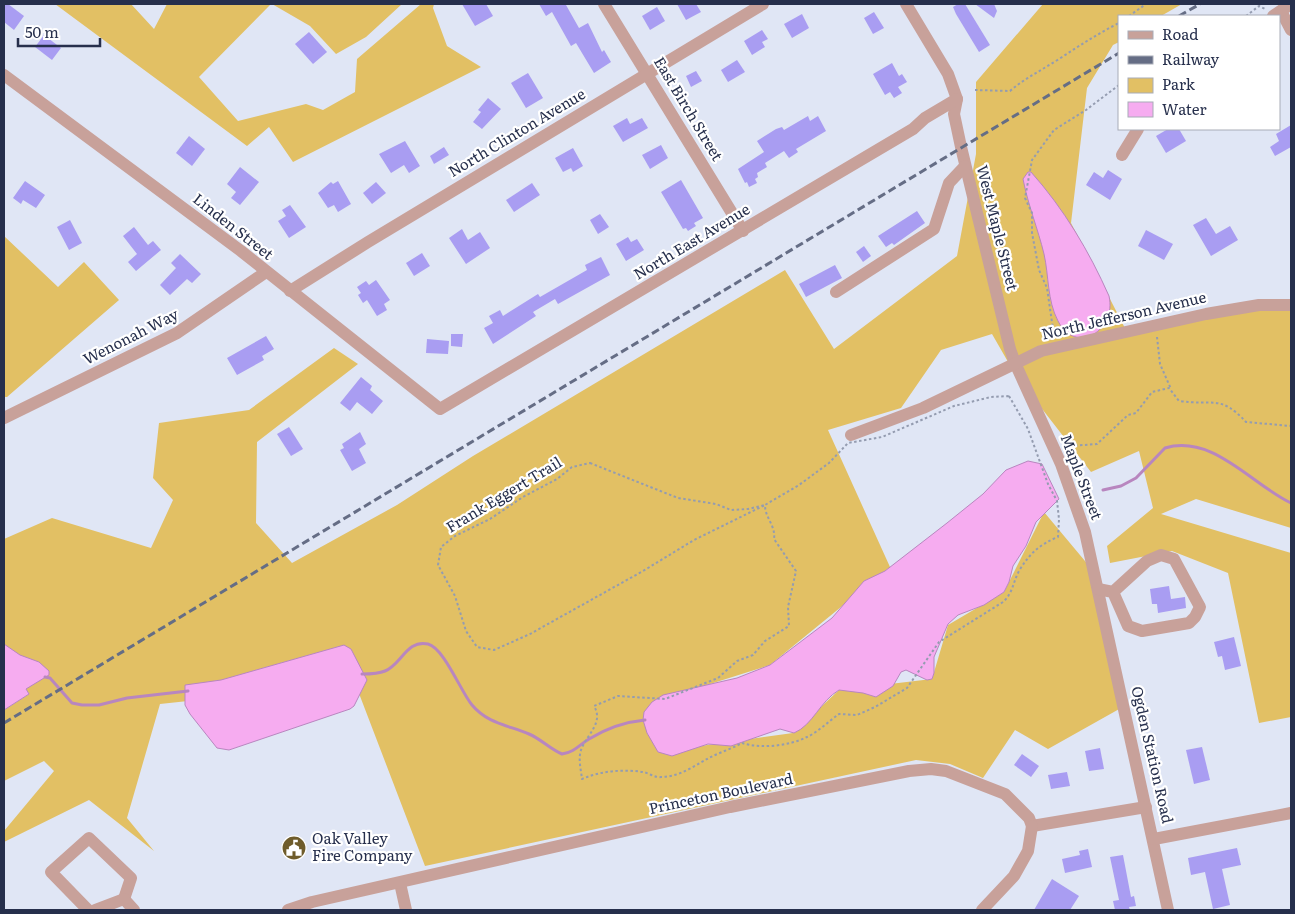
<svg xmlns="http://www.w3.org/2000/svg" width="1295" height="914" font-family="Literata,serif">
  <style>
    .green { fill: #e2c064 }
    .water { fill: #f6acf0; stroke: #b886bf }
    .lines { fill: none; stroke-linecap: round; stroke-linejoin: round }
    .stream { stroke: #b886bf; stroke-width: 3 }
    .building { fill: #a99df2 }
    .path { stroke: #949cb0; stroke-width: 2; stroke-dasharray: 2.5 2.5; stroke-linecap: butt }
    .minor { stroke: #c8a19a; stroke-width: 12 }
    .rail { stroke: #656d85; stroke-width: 3; stroke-dasharray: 8 4; stroke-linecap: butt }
    .labels { text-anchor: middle; stroke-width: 4.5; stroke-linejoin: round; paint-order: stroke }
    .street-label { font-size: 15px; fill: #262f4c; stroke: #fff }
    .poi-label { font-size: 15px; fill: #262f4c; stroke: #fff; text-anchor: start }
  </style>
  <rect width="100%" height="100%" fill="#e0e6f5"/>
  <g class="green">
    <polygon points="55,4 131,4 154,29 167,4 271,4 199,77 238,121 306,104 323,110 355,92 357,59 421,4 434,4 433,8 447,46 481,67 293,162 269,127 247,146"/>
    <polygon points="272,4 402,4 366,37 336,54 310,26"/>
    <polygon points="1043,4 1182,4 1161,16 1119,16 1119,42 1113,45 1087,88 1071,223 1129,336 1274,304 1291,304 1291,528 1196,499 1161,514 1291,553 1291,717 1259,723 1228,573 1172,551 1110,563 1107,546 1153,508 1139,451 1091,472 1015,374 992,334 941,350 901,408 828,430 890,567 770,665 653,702 658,752 793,733 839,690 932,679 948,625 1004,592 1044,512 1090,567 1121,708 1048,749 1015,730 983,778 950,764 916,760 425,866 355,683 160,704 127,818 154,851 89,800 4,842 4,831 54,771 44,761 4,781 4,710 29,694 4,653 4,539 52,518 151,548 173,500 153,478 159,423 249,410 334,348 358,364 257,442 256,523 292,563 397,505 473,456 785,270 834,349 957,256 976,154 976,82"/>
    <polygon points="4,236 58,287 84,262 119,300 7,397 4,397"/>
  </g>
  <g class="water">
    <path d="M1028,172H1031C1064,209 1089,251 1109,296C1117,330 1076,356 1058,321C1047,300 1049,276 1044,254C1038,229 1028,205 1023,179Z"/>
    <path d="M1028,461L1042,464L1059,499L1036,522L1026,546L1013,566L1009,582L1004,592L984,605L958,615L948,624L934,657V673L932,679L927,680L906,670L901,672L893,686L876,697L863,693L839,690C820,701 813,725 794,733L780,729L731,746L708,744L672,756L658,752L647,733L643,720L644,712L652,702L663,695L737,678L770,665L832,618L864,581L885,571L947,523L983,494L1006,470Z"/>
    <polygon points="4,644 20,655 39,662 49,671 49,675 26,689 29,694 4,710"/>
    <polygon points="344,645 351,649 367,680 354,706 350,709 229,750 217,748 190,714 185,705 185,685 221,680"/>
  </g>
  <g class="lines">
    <g class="stream">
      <path d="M1103,490L1121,486L1136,478L1165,448C1213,434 1251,484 1291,503"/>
      <path d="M362,674C370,674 378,674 385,671C401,665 407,639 428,644C444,648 461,692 472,705C488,724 508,725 529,734C541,739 550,749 562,754C575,752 579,745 589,739C607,728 624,722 645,720"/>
      <polyline points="45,677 50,678 72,703 82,705 99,705 127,698 188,691"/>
    </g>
  </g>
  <g class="building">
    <polygon points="4,4 8,4 24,16 14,30 4,22"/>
    <polygon points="462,4 486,4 493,16 475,26"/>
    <polygon points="539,4 568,4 566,5 579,28 588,23 602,52 604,50 611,62 594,73 576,43 571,46 552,12 546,16"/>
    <polygon points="677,4 696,4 701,12 686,20"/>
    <polygon points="958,4 965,4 990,45 979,52 956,14 953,7"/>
    <polygon points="975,4 994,4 997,11 994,18"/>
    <polygon points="657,7 665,21 650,30 642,16"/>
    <polygon points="874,12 884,28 873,34 864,18"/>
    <polygon points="802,14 809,28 792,38 784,24"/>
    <polygon points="762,30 768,39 762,42 765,47 752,55 744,41"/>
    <polygon points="309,32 327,52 313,64 295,44"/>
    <polygon points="44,35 61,48 52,60 35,47"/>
    <polygon points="737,60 745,72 728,82 721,70"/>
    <polygon points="892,63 899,76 902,74 907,82 898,87 902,93 894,98 890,92 885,95 873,74"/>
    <polygon points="696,71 702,81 691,87 686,76"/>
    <polygon points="528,73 543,98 526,108 511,83"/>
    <polygon points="488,98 501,109 482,129 473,122 481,112 478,110"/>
    <polygon points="808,116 810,121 818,116 826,131 796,149 798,152 789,158 784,151 765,163 767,167 757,173 758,177 755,179 757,183 749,187 747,182 745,183 738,169 764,152 757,141 776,129 782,127 784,130"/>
    <polygon points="627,118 630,124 642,118 648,128 623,142 613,126"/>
    <polygon points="1291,125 1291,147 1275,156 1270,147 1279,141 1276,134"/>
    <polygon points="1168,129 1179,129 1186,141 1166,153 1156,136"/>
    <polygon points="189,136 205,149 192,166 176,153"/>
    <polygon points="405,141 420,166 409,173 404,165 391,173 379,154"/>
    <polygon points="661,145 668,158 650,169 642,155"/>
    <polygon points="444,147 449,155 434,164 430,156"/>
    <polygon points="573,148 583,166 573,172 571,168 563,172 555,158"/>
    <polygon points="240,167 259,182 240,205 231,198 236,192 227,184"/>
    <polygon points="1108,170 1122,179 1110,200 1086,185 1094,172 1103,178"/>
    <polygon points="681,180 703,218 694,223 696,226 688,231 686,228 683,229 661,192"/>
    <polygon points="25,181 45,195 36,208 23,200 21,204 13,198"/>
    <polygon points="338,181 351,204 338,212 334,205 328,208 318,193 331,182 333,184"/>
    <polygon points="376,182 386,193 372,204 363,193"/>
    <polygon points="532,183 540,195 514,212 506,200"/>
    <polygon points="290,205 306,227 289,238 278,221 286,216 282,210"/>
    <polygon points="917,211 925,223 894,245 892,243 886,247 878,236"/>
    <polygon points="600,214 609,227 598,234 590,220"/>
    <polygon points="1206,218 1216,234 1230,226 1238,240 1211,256 1193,225"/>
    <polygon points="70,220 82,243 69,250 57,227"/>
    <polygon points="134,227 148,245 153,241 161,250 136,271 128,262 137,254 123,236"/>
    <polygon points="462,229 468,240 480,232 490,248 466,264 449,238"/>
    <polygon points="1146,230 1173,244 1164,260 1138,246"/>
    <polygon points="628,237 631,242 637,239 644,250 626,261 616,244"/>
    <polygon points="864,246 871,256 863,262 856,252"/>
    <polygon points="422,253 430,266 414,276 406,263"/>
    <polygon points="180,254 201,274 192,283 187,279 170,295 160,285 176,268 171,263"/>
    <polygon points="601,257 610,275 558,304 555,299 533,312 536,316 493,344 484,328 493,323 489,316 500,310 503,316 538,294 540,297 587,270 585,265"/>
    <polygon points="835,265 842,278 806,297 799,284"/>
    <polygon points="376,280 390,300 384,304 387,310 377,316 367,300 363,303 358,295 361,293 357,287 366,281 369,285"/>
    <polygon points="451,334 463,334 462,347 451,346"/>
    <polygon points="266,336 274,349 262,356 264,360 237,375 227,358"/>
    <polygon points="427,339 449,341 448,354 426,353"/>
    <polygon points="361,377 372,386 370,390 383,401 372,414 357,402 350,411 340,403"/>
    <polygon points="289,427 303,449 291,456 277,434"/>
    <polygon points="360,432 366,444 359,449 366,463 352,471 340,450 344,448 342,444"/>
    <polygon points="1169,586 1171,599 1185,597 1186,608 1158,613 1157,604 1152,604 1150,589"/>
    <polygon points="1234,637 1241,666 1225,670 1222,656 1218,657 1214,642"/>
    <polygon points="1202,747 1210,780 1194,784 1186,750"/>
    <polygon points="1100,748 1104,769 1089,771 1085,751"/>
    <polygon points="1022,754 1039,766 1031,777 1014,765"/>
    <polygon points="1067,772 1070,786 1051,789 1048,775"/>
    <polygon points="1237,848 1241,865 1222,869 1230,905 1213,909 1205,872 1191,875 1188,858"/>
    <polygon points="1088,849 1092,867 1065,873 1062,859 1080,855 1079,851"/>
    <polygon points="1123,855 1131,897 1134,896 1136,906 1129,907 1130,910 1115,910 1113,901 1119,900 1110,857"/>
    <polygon points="1052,879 1079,896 1070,910 1034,910"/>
  </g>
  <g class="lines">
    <g class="path">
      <polyline points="1129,16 1146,4"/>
      <polyline points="1246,16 1259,6 1265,9"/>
      <path d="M975,90L1010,91C1025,78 1042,70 1059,59C1079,46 1097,34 1119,23"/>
      <polyline points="1054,336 1047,288 1039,270 1032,233 1032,213 1025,198 1032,160 1054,130 1086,110 1119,85"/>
      <polyline points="1157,337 1160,364 1171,389"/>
      <path d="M1009,396L1028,429L1048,484L1057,501L1059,519L1058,537C1040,544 1029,554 1019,571C1013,582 1013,593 1003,602L939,642L907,688L875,707L857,715L839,714C829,721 818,732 807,737C789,746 761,749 742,743C731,749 718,753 707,759C693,767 678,777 661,777C655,778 649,773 643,772C623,769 600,771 582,779C581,770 578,759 581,750C587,734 604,723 594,706L618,696L665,699L718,678L737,661L753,655L765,641L789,626L788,607L796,571L774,539C776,526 765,518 765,505L799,485L829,463L848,443L882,437L954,406L991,397Z"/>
      <path d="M1070,446L1097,444L1128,415L1136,413L1152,392L1169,388L1179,401C1213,406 1220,394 1246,422L1291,426"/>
      <polygon points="590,463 678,498 716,504 731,510 748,509 765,505 694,540 643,571 530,634 494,650 477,647 466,631 455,596 438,565 441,547 455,536 490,519 523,497 557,479 572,467"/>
    </g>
    <g class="minor">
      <polyline points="604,4 743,231"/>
      <polyline points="906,4 948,74 957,99 954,114 961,147 1010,349 1015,363 1061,464 1085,532 1168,910"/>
      <polyline points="1281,11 1291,30"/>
      <polyline points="1273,16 1291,4"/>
      <polyline points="4,75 241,251 440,409 913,129 925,118 957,99"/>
      <polyline points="1122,155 1138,129"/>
      <polyline points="290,291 368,242 763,4"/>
      <polyline points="836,292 934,229 949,183 965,166"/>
      <polyline points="4,418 177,333 266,272"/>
      <polyline points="851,435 923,408 1041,351 1206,314 1259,305 1291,305"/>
      <polyline points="1098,589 1113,592 1128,626 1142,631 1189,623 1195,617 1200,607 1174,559 1161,555 1147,561 1113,592"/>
      <polyline points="1032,826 1146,807"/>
      <polyline points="1154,839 1291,813"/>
      <polyline points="400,883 406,910"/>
      <polyline points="124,899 134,910"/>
      <polyline points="88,910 51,872 89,838 131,878 124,899"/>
      <polyline points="95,910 124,899"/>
      <polyline points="288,910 312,902 730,807 909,771 931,769 946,771 1005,794 1029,818 1032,826"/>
      <polyline points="982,910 1014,876 1028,851 1032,826"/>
    </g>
    <g class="rail">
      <polyline points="1179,16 1200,4"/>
      <polyline points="4,723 1119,53"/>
    </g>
  </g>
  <defs>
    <symbol id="civic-disc" viewBox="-11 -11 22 22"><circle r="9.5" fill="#6f5c2b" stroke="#fff"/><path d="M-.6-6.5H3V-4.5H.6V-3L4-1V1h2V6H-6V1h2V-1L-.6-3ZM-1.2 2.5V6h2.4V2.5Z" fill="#fff"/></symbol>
  </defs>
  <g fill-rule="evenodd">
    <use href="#civic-disc" x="280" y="834" width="28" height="28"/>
  </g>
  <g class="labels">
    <g class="street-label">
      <text transform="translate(688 109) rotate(59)" y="5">East Birch Street</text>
      <text transform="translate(517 133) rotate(-31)" y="5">North Clinton Avenue</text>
      <text transform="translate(233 227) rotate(38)" y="5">Linden Street</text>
      <text transform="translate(997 228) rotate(76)" y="5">West Maple Street</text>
      <text transform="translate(692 242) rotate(-31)" y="5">North East Avenue</text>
      <text transform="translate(1124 316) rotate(-13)" y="5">North Jefferson Avenue</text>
      <text transform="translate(131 337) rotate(-27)" y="5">Wenonah Way</text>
      <text transform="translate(1081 477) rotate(69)" y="5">Maple Street</text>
      <text transform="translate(504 495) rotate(-31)" y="5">Frank Eggert Trail</text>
      <text transform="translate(1152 755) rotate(77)" y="5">Ogden Station Road</text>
      <text transform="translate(721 794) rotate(-12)" y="5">Princeton Boulevard</text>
    </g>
    <g class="poi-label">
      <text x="312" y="844">Oak Valley<tspan x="312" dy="17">Fire Company</tspan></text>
    </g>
  </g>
  <rect width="1295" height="914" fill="none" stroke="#262f4c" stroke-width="10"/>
  <rect x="1118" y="15" width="162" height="115" fill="#ffffff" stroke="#a8acb7"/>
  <rect x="1128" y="31" width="25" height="8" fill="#c8a19a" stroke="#a8acb7"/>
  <text x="1162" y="40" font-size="15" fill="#262f4c">Road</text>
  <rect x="1128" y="56" width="25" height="8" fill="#656d85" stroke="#a8acb7"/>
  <text x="1162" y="65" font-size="15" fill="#262f4c">Railway</text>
  <rect x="1128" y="78" width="25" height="15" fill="#e2c064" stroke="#a8acb7"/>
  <text x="1162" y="90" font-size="15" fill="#262f4c">Park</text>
  <rect x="1128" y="102" width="25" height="15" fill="#f6acf0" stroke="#a8acb7"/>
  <text x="1162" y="115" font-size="15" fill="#262f4c">Water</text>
  <path d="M18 38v8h82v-8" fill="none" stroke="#262f4c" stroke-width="2.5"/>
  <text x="25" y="38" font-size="15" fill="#262f4c" stroke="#ffffff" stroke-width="4" paint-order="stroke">50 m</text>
</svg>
